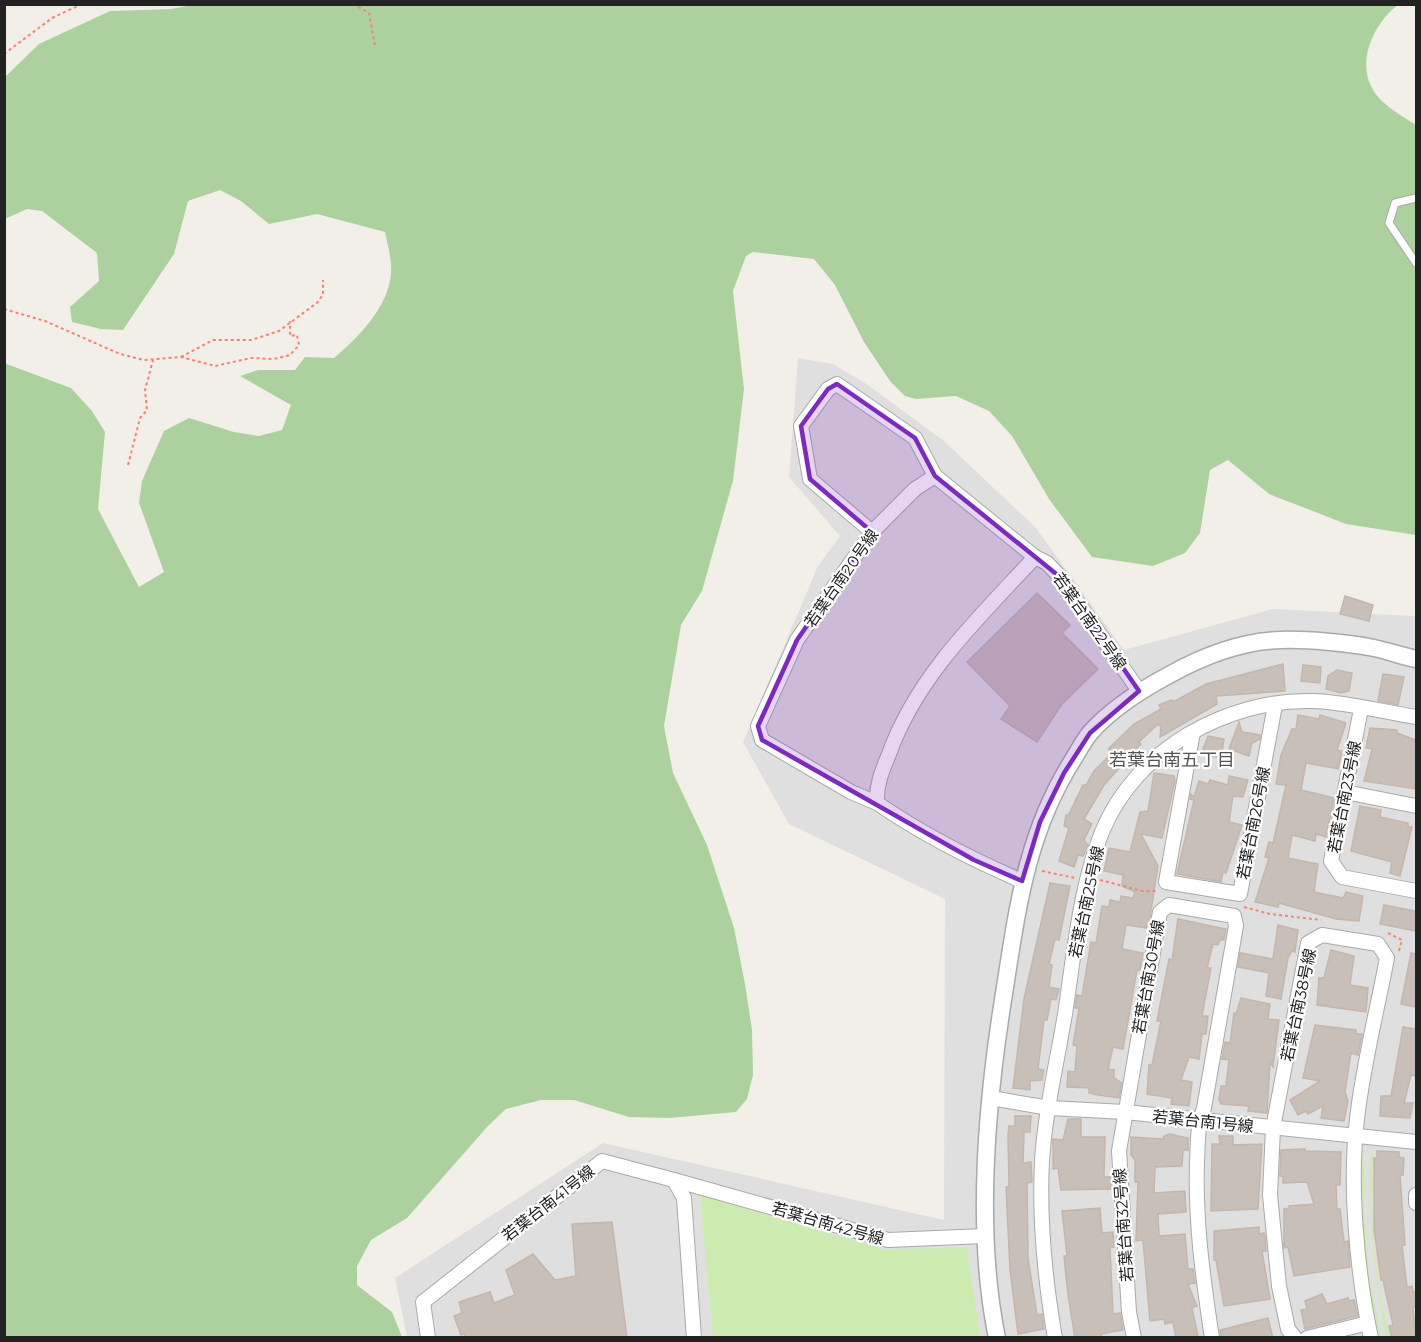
<svg xmlns="http://www.w3.org/2000/svg" width="1421" height="1342" font-family="Montserrat,'Noto Sans JP',sans-serif">
  <style>
    .residential { fill: #e0dfdf }
    .grass { fill: #cdebb0 }
    .forest { fill: #add19e }
    .building { fill: #c7bfb8; stroke: #c4b6ab; stroke-width: 1.5 }
    .lines { fill: none; stroke-linecap: round; stroke-linejoin: round }
    .service-casing { stroke: #a9a9a9; stroke-width: 9 }
    .minor-casing { stroke: #a9a9a9; stroke-width: 16 }
    .tertiary-casing { stroke: #a9a9a9; stroke-width: 19 }
    .path { stroke: #fa8072; stroke-width: 2; stroke-dasharray: 3 3; stroke-linecap: butt }
    .service { stroke: #fff; stroke-width: 7 }
    .minor { stroke: #fff; stroke-width: 14 }
    .tertiary { stroke: #fff; stroke-width: 16 }
    .marked { fill: #7b2cbf; fill-opacity: 0.2; stroke: #7b2cbf; stroke-width: 4.5; stroke-linejoin: round }
    .labels { text-anchor: middle; stroke-width: 4.5; stroke-linejoin: round; paint-order: stroke }
    .street-label { font-size: 16px; fill: #222; stroke: #fff }
    .neighbourhood-label { font-size: 18px; fill: #555; stroke: #fff }
  </style>
  <rect width="100%" height="100%" fill="#f2efe9"/>
  <polygon class="residential" points="798,358 833,364 865,383 944,441 1036,528 1124,650 1273,609 1416,616 1416,1337 407,1337 395,1278 603,1143 944,1220 945,899 789,824 743,742 818,566 840,536 789,477"/>
  <g class="grass">
    <path d="M1362,1151L1365,1177L1363,1212L1367,1236L1369,1274L1381,1337C1377,1332 1376,1320 1374,1312C1362,1260 1359,1205 1362,1151Z"/>
    <path d="M1373,1152C1369,1214 1374,1277 1390,1337L1386,1336C1379,1311 1361,1167 1373,1152Z"/>
    <polygon points="700,1195 882,1249 967,1248 980,1337 713,1337"/>
  </g>
  <path class="forest" d="M197,4L1398,5C1376,21 1357,58 1371,86C1379,104 1401,115 1416,125V535L1346,524L1269,494L1228,460L1210,470L1200,533L1185,553L1153,566L1092,557L1049,499L1012,436L989,411L956,396L916,399L905,396L890,381L864,342L835,285L814,259L753,252L746,256L733,291L744,389L733,481L702,591L681,625L664,726L673,773L707,845L734,928L745,984L752,1030L753,1075L747,1099L736,1112L669,1118L629,1117L574,1100H541L506,1109L488,1126L407,1218L371,1240L357,1266V1285L392,1312L402,1337H5L4,363L71,388L92,411L105,432L98,509L139,587L164,572L139,503L142,481L164,431L189,418L234,432L259,436L282,430L291,405L240,376L258,370H295L305,357L334,358C360,336 394,302 391,264C390,253 387,242 385,232L317,214L269,224L241,201L220,190L188,201L174,254L123,330L101,329L72,322L70,307L99,281L97,253L42,211L27,209L5,219V77L39,44L110,11L171,9Z"/>
  <g class="building">
    <polygon points="1037,593 1070,625 1062,633 1098,669 1062,704 1037,742 1001,719 1010,706 967,662"/>
    <polygon points="1345,596 1373,605 1369,621 1340,614"/>
    <polygon points="1283,664 1285,691 1216,696 1217,704 1160,737 1161,727 1158,724 1139,742 1141,744 1131,754 1134,759 1126,769 1122,765 1104,785 1084,819 1092,824 1084,840 1088,845 1083,856 1078,855 1074,867 1059,861 1069,828 1064,826 1066,815 1069,814 1083,785 1086,785 1094,771 1109,756 1109,748 1134,724 1161,709 1159,705 1171,700 1175,701 1206,684"/>
    <polygon points="1303,665 1321,667 1320,683 1301,681"/>
    <polygon points="1337,670 1352,673 1349,691 1341,693 1326,689 1328,676"/>
    <polygon points="1383,674 1404,677 1398,705 1378,701"/>
    <polygon points="1298,715 1319,719 1320,715 1346,723 1337,750 1342,751 1338,769 1306,763 1301,790 1334,798 1326,837 1316,834 1315,841 1292,835 1288,858 1318,864 1314,892 1343,898 1346,892 1363,896 1359,921 1336,919 1279,903 1278,907 1255,902 1269,858 1265,857 1269,842 1273,843 1286,785 1276,784 1281,755 1292,729 1296,729"/>
    <polygon points="1239,722 1242,732 1260,735 1260,739 1252,743 1249,756 1229,749"/>
    <polygon points="1370,728 1397,730 1397,733 1416,740 1416,789 1364,781 1372,749 1366,748"/>
    <polygon points="1208,736 1224,739 1221,758 1204,755 1203,749"/>
    <polygon points="1154,773 1174,776 1175,781 1162,838 1141,834 1158,866 1149,923 1146,928 1126,925 1122,949 1143,953 1140,970 1137,970 1123,1049 1113,1047 1108,1069 1114,1070 1114,1078 1122,1083 1119,1098 1098,1095 1089,1093 1089,1088 1067,1087 1068,1071 1075,1072 1077,1046 1073,1045 1079,1008 1075,1008 1077,995 1082,996 1091,942 1096,943 1102,906 1109,907 1110,900 1120,902 1121,896 1133,898 1135,892 1122,886 1123,875 1104,871 1109,848 1130,852 1140,812 1148,811"/>
    <polygon points="1229,776 1248,780 1243,797 1233,796 1229,822 1242,825 1226,873 1223,872 1221,882 1177,874 1194,800 1190,799 1191,794 1194,797 1199,781 1208,784 1210,780 1228,785"/>
    <polygon points="1360,806 1381,810 1380,817 1408,823 1408,827 1412,827 1400,876 1390,873 1392,862 1351,851"/>
    <polygon points="1050,883 1070,886 1059,940 1055,939 1049,964 1052,965 1049,987 1059,989 1056,1000 1051,999 1047,1020 1044,1020 1038,1069 1044,1070 1042,1080 1030,1081 1030,1090 1013,1088 1024,999"/>
    <polygon points="1384,905 1416,911 1416,931 1380,924"/>
    <polygon points="1178,919 1226,929 1224,940 1220,940 1218,945 1213,944 1207,968 1211,968 1202,1016 1208,1016 1206,1034 1202,1034 1199,1059 1189,1057 1181,1080 1192,1082 1189,1106 1171,1104 1172,1098 1147,1094 1149,1065 1152,1065 1161,1021 1157,1021 1169,959 1172,960"/>
    <polygon points="1278,925 1298,930 1295,952 1292,951 1288,958 1281,999 1266,996 1269,973 1238,967 1240,953 1273,959"/>
    <polygon points="1331,950 1354,956 1350,985 1368,988 1366,1012 1317,1005 1319,978 1324,978"/>
    <polygon points="1411,953 1416,954 1416,1007 1401,1004"/>
    <polygon points="1241,998 1270,1004 1268,1019 1279,1020 1273,1067 1270,1062 1267,1113 1248,1111 1249,1106 1221,1104 1219,1099 1221,1086 1226,1086 1229,1060 1222,1059 1225,1042 1230,1043 1234,1013 1236,1014"/>
    <polygon points="1315,1025 1356,1030 1356,1034 1362,1034 1358,1055 1351,1053 1345,1092 1348,1101 1344,1121 1321,1118 1323,1106 1308,1114 1306,1111 1298,1115 1290,1100 1320,1081 1303,1078"/>
    <polygon points="1403,1027 1416,1029 1416,1076 1411,1075 1404,1103 1413,1103 1410,1118 1380,1116 1381,1096 1391,1096"/>
    <polygon points="1015,1116 1031,1116 1030,1132 1024,1132 1023,1163 1031,1162 1032,1182 1027,1183 1028,1258 1037,1315 1042,1314 1044,1329 1018,1334 1010,1270 1006,1187 1009,1187 1008,1135 1009,1126 1015,1126"/>
    <polygon points="1068,1119 1081,1119 1081,1137 1105,1137 1104,1177 1111,1177 1111,1189 1061,1190 1058,1168 1053,1169 1053,1139 1063,1140"/>
    <polygon points="1170,1134 1188,1138 1188,1150 1183,1150 1182,1166 1155,1167 1154,1193 1185,1191 1186,1212 1158,1214 1159,1236 1185,1234 1188,1269 1193,1269 1195,1283 1188,1284 1197,1306 1192,1308 1198,1336 1192,1338 1176,1338 1173,1322 1165,1324 1164,1319 1150,1321 1143,1240 1136,1241 1138,1182 1135,1182 1135,1160 1131,1155 1131,1137 1163,1139 1164,1136"/>
    <polygon points="1219,1136 1233,1136 1233,1145 1262,1144 1258,1209 1211,1211 1212,1144 1220,1144"/>
    <polygon points="1305,1149 1305,1151 1341,1152 1340,1185 1336,1185 1337,1209 1340,1209 1344,1242 1348,1241 1350,1267 1294,1276 1288,1247 1284,1248 1284,1209 1290,1208 1289,1206 1314,1204 1307,1182 1283,1183 1283,1176 1280,1176 1281,1150"/>
    <polygon points="1377,1151 1399,1152 1399,1157 1404,1158 1403,1175 1400,1175 1405,1245 1402,1245 1407,1288 1412,1286 1413,1292 1416,1292 1416,1307 1413,1308 1416,1338 1392,1338 1389,1326 1393,1325 1383,1280 1381,1280 1374,1229 1374,1158 1377,1158"/>
    <polygon points="1100,1208 1102,1233 1113,1232 1114,1247 1110,1248 1113,1314 1120,1313 1123,1330 1101,1334 1102,1338 1075,1338 1068,1295 1064,1256 1067,1256 1062,1211"/>
    <polygon points="612,1222 627,1338 466,1338 464,1334 461,1335 454,1316 462,1313 459,1302 490,1292 494,1303 515,1295 506,1270 533,1254 555,1280 576,1276 572,1224"/>
    <polygon points="1259,1227 1259,1234 1264,1233 1265,1237 1266,1251 1262,1251 1270,1299 1224,1306 1216,1260 1214,1260 1214,1231"/>
    <polygon points="1322,1294 1327,1304 1348,1298 1349,1301 1354,1300 1358,1316 1305,1329 1301,1310 1307,1309 1305,1301"/>
    <polygon points="1268,1318 1273,1338 1221,1338 1220,1330"/>
  </g>
  <g class="lines">
    <defs>
      <polyline id="service" points="1416,198 1395,203 1389,223 1416,263"/>
      <g id="minor">
        <polyline points="872,532 810,479 801,426 828,389 837,384 915,438 935,476"/>
        <polyline points="1035,557 1047,563 1060,577 1139,691"/>
        <polyline points="1361,709 1331,861 1342,877 1416,891"/>
        <polyline points="1193,732 1166,882 1240,894 1275,705"/>
        <polyline points="1345,792 1416,806"/>
        <path d="M877,803L851,792L762,740L758,726L797,640L872,532L915,489L935,476L1035,557C979,618 918,674 889,754C882,771 876,785 877,803C922,834 971,859 1022,881"/>
        <polyline points="991,1098 1049,1108 1125,1112 1416,1142"/>
        <polyline points="674,1180 888,1240 985,1236"/>
        <polyline points="1416,1195 1416,1203"/>
        <polyline points="428,1338 423,1302 602,1161 674,1180 684,1198 694,1338"/>
        <path d="M1055,1338C1045,1280 1039,1220 1042,1161C1045,1112 1057,1062 1065,1014C1074,955 1080,886 1102,832C1136,749 1227,699 1313,701C1347,702 1383,712 1416,717"/>
        <path d="M1134,1338L1129,1312L1119,1151L1160,912L1169,905L1234,916L1236,926L1204,1108C1197,1126 1198,1143 1197,1162C1195,1221 1203,1279 1212,1338"/>
        <path d="M1295,1338L1288,1329L1279,1286L1270,1195L1273,1128L1308,943L1322,935L1378,944L1387,958C1377,1011 1363,1065 1357,1119C1349,1185 1357,1273 1371,1338"/>
        <polyline points="1307,1338 1368,1323"/>
      </g>
      <path id="tertiary" d="M997,1338C975,1231 986,1107 1003,1000C1017,912 1025,835 1074,758C1079,750 1084,740 1090,733C1111,709 1141,690 1169,675C1203,656 1241,641 1281,640C1306,639 1349,643 1374,648C1388,651 1402,656 1416,659"/>
    </defs>
    <use href="#service" class="service-casing"/>
    <use href="#minor" class="minor-casing"/>
    <use href="#tertiary" class="tertiary-casing"/>
    <g class="path">
      <polyline points="353,4 369,13 375,46"/>
      <polyline points="4,54 52,18 82,4"/>
      <polyline points="4,309 45,321 120,354 144,360 181,357 215,366 251,358 274,359 290,355 299,345 297,335 290,336 290,321"/>
      <polyline points="181,357 213,340 251,340 279,331 318,302 323,294 323,280"/>
      <polyline points="128,465 140,418 147,410 145,390 153,360"/>
      <polyline points="1042,871 1075,878"/>
      <polyline points="1100,880 1142,891 1156,891"/>
      <polyline points="1244,907 1270,914 1321,920"/>
      <polyline points="1388,933 1402,940 1399,951"/>
    </g>
    <use href="#service" class="service"/>
    <use href="#minor" class="minor"/>
    <use href="#tertiary" class="tertiary"/>
  </g>
  <path class="marked" d="M837,384L915,438L935,476L1060,577L1139,691L1090,733L1064,773L1040,822L1022,881L974,860L762,740L758,726L797,640L872,532L810,479L801,426L828,389Z"/>
  <g class="labels">
    <g class="street-label">
      <text transform="translate(841 578) rotate(-55)" y="6">若葉台南20号線</text>
      <text transform="translate(1090 621) rotate(55)" y="6">若葉台南22号線</text>
      <text transform="translate(1344 797) rotate(-79)" y="6">若葉台南23号線</text>
      <text transform="translate(1253 823) rotate(-79)" y="6">若葉台南26号線</text>
      <text transform="translate(1086 902) rotate(-78)" y="6">若葉台南25号線</text>
      <text transform="translate(1148 977) rotate(-80)" y="6">若葉台南30号線</text>
      <text transform="translate(1298 1005) rotate(-78)" y="6">若葉台南38号線</text>
      <text transform="translate(1203 1121) rotate(6)" y="6">若葉台南1号線</text>
      <text transform="translate(548 1203) rotate(-38)" y="6">若葉台南41号線</text>
      <text transform="translate(828 1223) rotate(16)" y="6">若葉台南42号線</text>
      <text transform="translate(1123 1225) rotate(-94)" y="6">若葉台南32号線</text>
    </g>
    <g class="neighbourhood-label">
      <text x="1172" y="766">若葉台南五丁目</text>
    </g>
  </g>
  <rect width="1421" height="1342" fill="none" stroke="#222222" stroke-width="12"/>
</svg>
